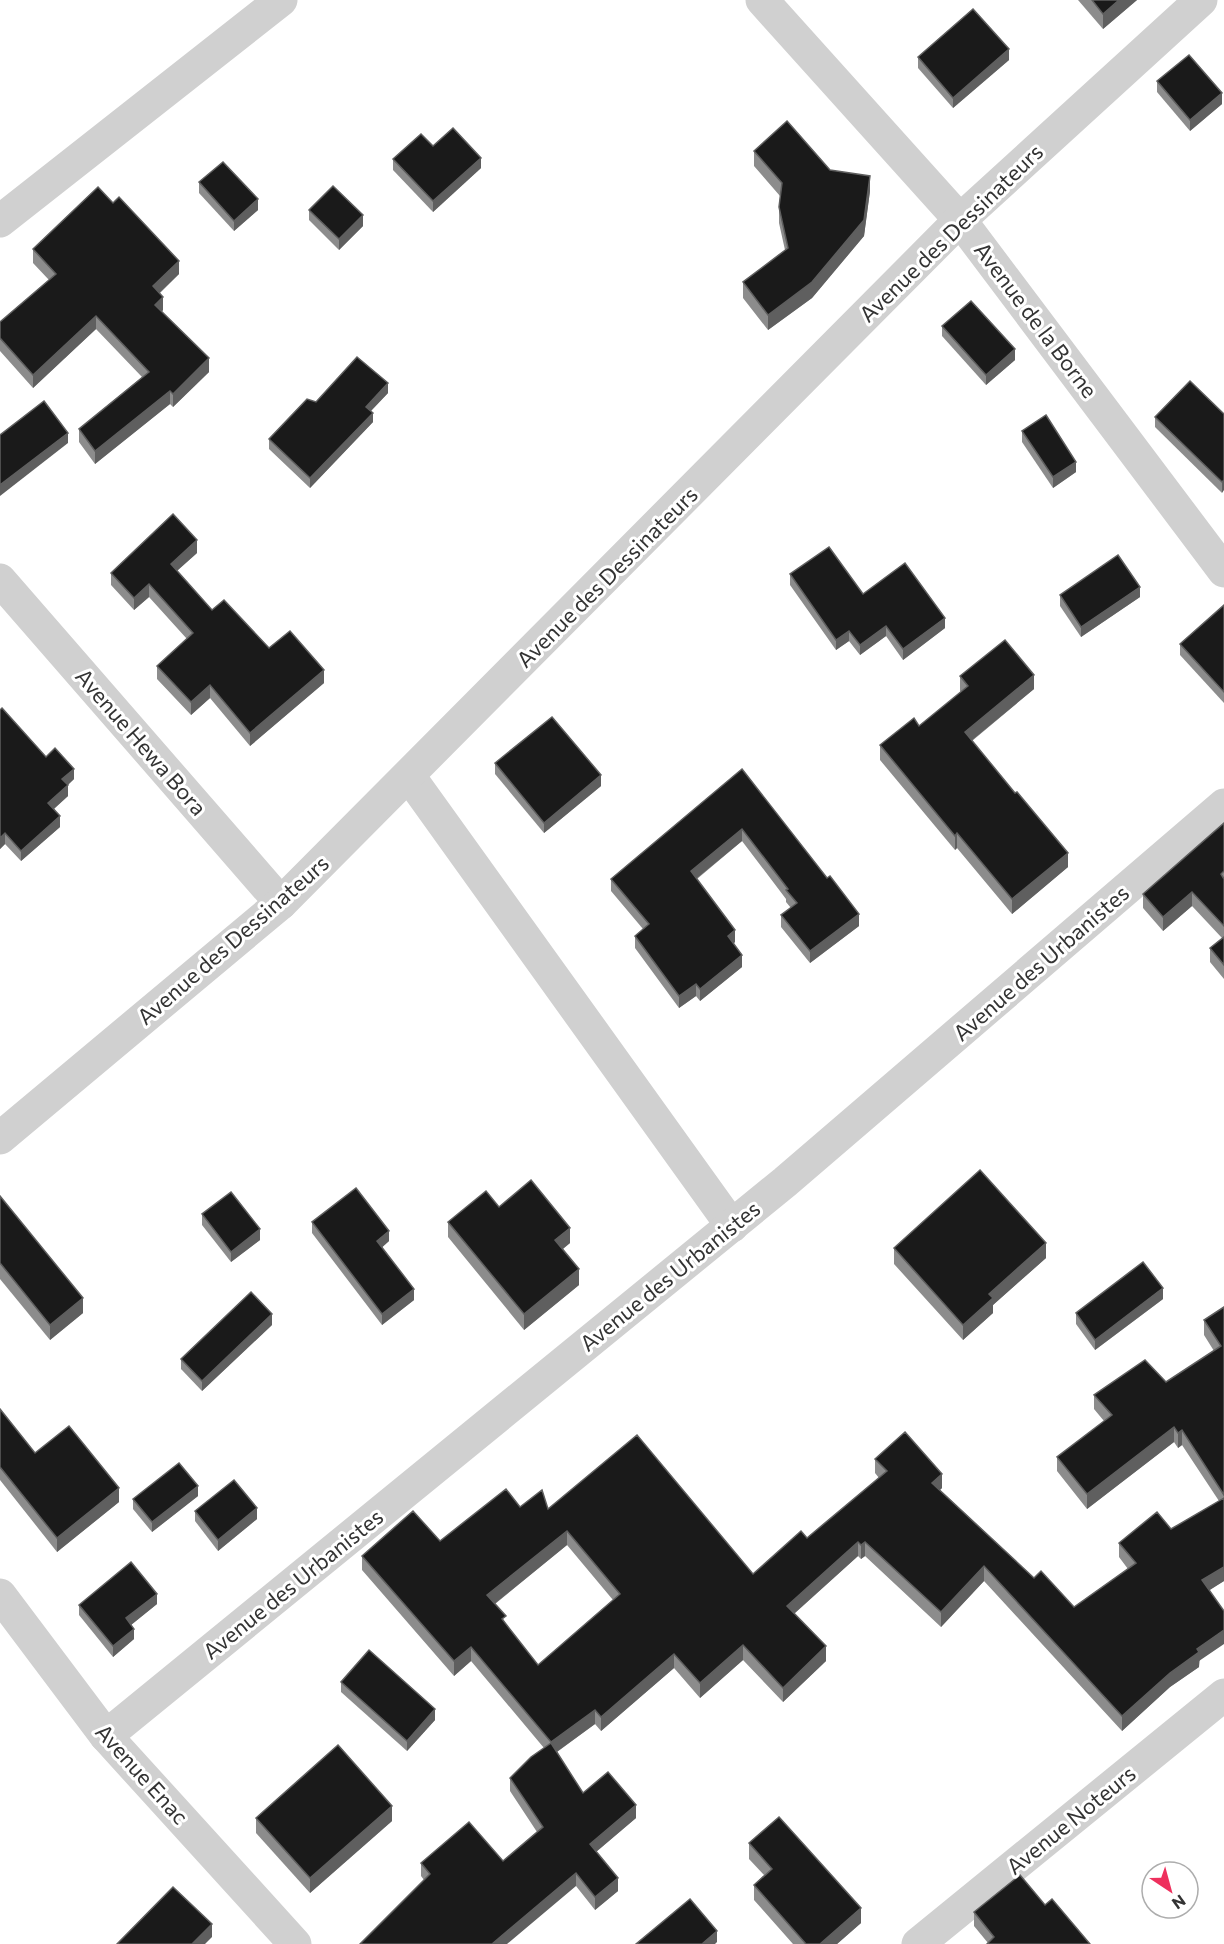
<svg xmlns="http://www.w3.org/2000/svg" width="1224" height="1944" font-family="Commissioner,sans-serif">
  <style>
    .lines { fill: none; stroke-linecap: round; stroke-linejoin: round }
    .street { stroke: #d0d0d0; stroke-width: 33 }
    .wall { fill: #8c8c8c; fill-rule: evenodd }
    .shaded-wall { fill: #5f5f5f }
    .building { fill: #1a1a1a; stroke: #5f5f5f; stroke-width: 1.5; fill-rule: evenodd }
    .labels { text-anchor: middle; stroke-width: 6; stroke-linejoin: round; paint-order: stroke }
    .street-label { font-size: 22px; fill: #333; stroke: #fff }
  </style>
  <rect width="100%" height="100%" fill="#fff"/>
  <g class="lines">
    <g class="street">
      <polyline points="762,0 960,220 1224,571"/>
      <polyline points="0,221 281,0"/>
      <polyline points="0,580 281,903"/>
      <polyline points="409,776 732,1226"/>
      <polyline points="0,1138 281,903 960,220 1201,0"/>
      <polyline points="0,1595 106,1736 295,1944"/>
      <polyline points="106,1736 785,1182 1224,805"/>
      <polyline points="918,1944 1224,1695"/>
    </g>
  </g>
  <g class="wall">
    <polygon points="1078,0 1137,0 1103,29"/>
    <polygon points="918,57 1009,60 953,108 918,68"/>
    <polygon points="1157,81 1222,104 1190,131 1157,92"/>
    <polygon points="433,146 481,168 433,212 393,170 393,159"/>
    <polygon points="754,151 830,170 870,191 864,236 812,298 768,330 743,298 743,282 785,250 779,223 779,207 780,196 754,166"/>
    <polygon points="199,182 258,210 234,231 199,193"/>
    <polygon points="309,210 363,226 339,250 309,220"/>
    <polygon points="33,249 179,274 160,293 163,310 162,312 209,372 173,407 170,404 95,464 79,442 79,429 142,377 96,329 33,388 0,351 0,322 49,280 33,263"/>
    <polygon points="942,326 1015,360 986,385 942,336"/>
    <polygon points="388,393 371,411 373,422 310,488 269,449 269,439 316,402"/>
    <polygon points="1224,414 1222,493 1155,427 1155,417"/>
    <polygon points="1022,431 1076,472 1053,488 1022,442"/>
    <polygon points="197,553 177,571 212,610 269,648 324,683 250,746 210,698 191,715 157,679 157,666 187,639 149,597 134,610 111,585 111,573"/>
    <polygon points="790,574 863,594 945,628 903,660 886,636 860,655 849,641 836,650 790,585"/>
    <polygon points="1060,595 1140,597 1081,637 1060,606"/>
    <polygon points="1224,605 1224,703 1180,655 1180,644"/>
    <polygon points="960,676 1034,689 972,741 1068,867 1012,914 957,848 955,850 880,760 880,745 919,726 961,692 960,691"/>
    <polygon points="0,710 46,757 74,779 68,785 68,796 54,809 60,827 21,861 5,844 0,849"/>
    <polygon points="495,763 601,786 544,833 495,774"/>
    <polygon points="742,769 827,878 859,926 810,963 781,927 781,915 791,908 786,902 786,899 742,841 697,879 735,942 734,943 742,967 700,1001 696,996 679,1008 635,948 635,936 643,929 611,891 611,879"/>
    <polygon points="1224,823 1224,979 1210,962 1210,948 1222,938 1192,906 1163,931 1143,908 1143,894"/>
    <polygon points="0,1196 83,1313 50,1340 0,1279"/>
    <polygon points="499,1207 570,1243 563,1249 579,1285 524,1330 448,1237 448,1222"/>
    <polygon points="202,1214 260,1240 231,1262 202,1225"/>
    <polygon points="312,1222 389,1241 382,1247 414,1300 382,1325 312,1233"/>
    <polygon points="894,1248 1046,1258 993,1305 993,1313 963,1340 894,1264"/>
    <polygon points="1163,1299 1095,1350 1076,1324 1076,1313"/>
    <path d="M1224,1307V1581L1209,1590L1199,1667L1170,1687L1122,1731L984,1581L941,1627L865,1556L861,1559L858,1556L794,1614L826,1661L783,1702L743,1660L700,1698L674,1668L601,1731L595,1724L557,1752L583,1793L636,1818L596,1852L618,1891L595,1910L576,1886L424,1880L421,1876V1863L503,1861L537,1832L510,1791V1778L544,1748L471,1661L454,1676L362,1570V1556L440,1541L520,1507L548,1509L753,1574L807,1538L879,1478L875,1473V1459L942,1488L940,1490L1034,1578L1074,1607L1128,1569L1119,1557V1543L1171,1529L1219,1501L1182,1445L1178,1448L1174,1442L1087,1509L1057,1471V1457L1104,1421L1094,1409V1395L1166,1382L1214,1351L1204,1335V1320ZM567,1545L613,1600L538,1665L506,1624L495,1604Z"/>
    <polygon points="272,1325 202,1391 181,1369 181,1359"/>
    <polygon points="0,1409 35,1453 119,1502 57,1552 0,1480"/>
    <polygon points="198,1496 152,1532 133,1509 133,1499"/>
    <polygon points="195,1511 257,1519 218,1551 195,1521"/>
    <polygon points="157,1604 131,1625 134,1639 113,1657 79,1615 79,1605"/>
    <polygon points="341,1682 435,1720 407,1751 341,1692"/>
    <polygon points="256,1818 392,1821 310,1893 256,1833"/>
    <polygon points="749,1843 861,1923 837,1944 793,1944 754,1900 754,1885 764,1875 749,1859"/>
    <polygon points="1045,1905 988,1943 974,1926 974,1912"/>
  </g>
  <g class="shaded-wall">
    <polygon points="1119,0 1137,0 1103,29 1103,14"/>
    <polygon points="1009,49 1009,60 953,108 953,98"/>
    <polygon points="1222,93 1222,104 1190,131 1190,120"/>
    <polygon points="481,158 481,168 433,212 433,201"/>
    <polygon points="870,176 870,191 864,236 812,298 768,330 768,315"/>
    <polygon points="258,199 258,210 234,231 234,221"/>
    <polygon points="363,215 363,226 339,250 339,239"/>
    <polygon points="179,261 179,274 153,299 153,286"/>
    <polygon points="163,297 163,310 155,318 155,305"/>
    <polygon points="96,316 96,329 33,388 33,375"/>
    <polygon points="1015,349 1015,360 986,385 986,375"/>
    <polygon points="209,358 209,372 173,407 173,394"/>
    <polygon points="388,383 388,393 366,416 366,407"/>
    <polygon points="170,391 170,404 95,464 95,451"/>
    <polygon points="373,413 373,422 310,488 310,478"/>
    <polygon points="68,433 68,443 0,496 0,485"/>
    <polygon points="1076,462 1076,472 1053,488 1053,477"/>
    <polygon points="1224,480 1224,490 1222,493 1222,482"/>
    <polygon points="197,540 197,553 171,576 171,564"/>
    <polygon points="149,584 149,597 134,610 134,598"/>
    <polygon points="1140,587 1140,597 1081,637 1081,627"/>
    <polygon points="945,618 945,628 903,660 903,649"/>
    <polygon points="886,626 886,636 860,655 860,645"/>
    <polygon points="849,631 849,641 836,650 836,640"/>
    <polygon points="324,670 324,683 250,746 250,733"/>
    <polygon points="1034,675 1034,689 965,746 965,732"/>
    <polygon points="210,685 210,698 191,715 191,702"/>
    <polygon points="74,769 74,779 62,790 62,779"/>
    <polygon points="601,775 601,786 544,833 544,823"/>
    <polygon points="68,785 68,796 48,814 48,803"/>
    <polygon points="60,816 60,827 21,861 21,851"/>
    <polygon points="742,829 742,841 691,883 691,871"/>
    <polygon points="5,833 5,844 0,849 0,838"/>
    <polygon points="957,833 957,848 955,850 955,836"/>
    <polygon points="1068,853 1068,867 1012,914 1012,899"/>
    <polygon points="1192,892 1192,906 1163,931 1163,917"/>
    <polygon points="859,914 859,926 810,963 810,951"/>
    <polygon points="735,930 735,942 728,948 728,936"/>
    <polygon points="742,955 742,967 700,1001 700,989"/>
    <polygon points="696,984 696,996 679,1008 679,996"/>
    <polygon points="570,1228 570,1243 555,1255 555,1240"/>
    <polygon points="260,1229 260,1240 231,1262 231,1252"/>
    <polygon points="389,1231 389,1241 377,1252 377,1241"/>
    <polygon points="1046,1243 1046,1258 993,1305 993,1313 963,1340 963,1325 989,1294"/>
    <polygon points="579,1269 579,1285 524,1330 524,1314"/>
    <polygon points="1163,1288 1163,1299 1095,1350 1095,1340"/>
    <polygon points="414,1289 414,1300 382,1325 382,1314"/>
    <polygon points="83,1298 83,1313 50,1340 50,1325"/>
    <polygon points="272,1314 272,1325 202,1391 202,1381"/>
    <polygon points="1174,1427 1174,1442 1087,1509 1087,1494"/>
    <polygon points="1182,1430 1182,1445 1178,1448 1178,1433"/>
    <polygon points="942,1474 942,1488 932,1497 932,1483"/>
    <polygon points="198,1486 198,1496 152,1532 152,1522"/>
    <polygon points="119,1488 119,1502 57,1552 57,1538"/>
    <polygon points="257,1508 257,1519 218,1551 218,1540"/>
    <polygon points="567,1531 567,1545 487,1610 487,1595"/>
    <polygon points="858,1542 858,1556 787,1620 787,1606"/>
    <polygon points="865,1542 865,1556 861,1559 861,1545"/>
    <polygon points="984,1566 984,1581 941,1627 941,1612"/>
    <polygon points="1224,1567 1224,1581 1202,1595 1202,1580"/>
    <polygon points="157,1594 157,1604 126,1629 126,1618"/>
    <polygon points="134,1629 134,1639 113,1657 113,1646"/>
    <polygon points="1224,1630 1224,1644 1199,1661 1199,1667 1170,1687 1122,1731 1122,1716 1197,1649"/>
    <polygon points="743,1645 743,1660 700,1698 700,1683"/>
    <polygon points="826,1646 826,1661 783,1702 783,1688"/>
    <polygon points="471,1647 471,1661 454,1676 454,1661"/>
    <polygon points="674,1654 674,1668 601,1731 601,1717"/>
    <polygon points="435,1709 435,1720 407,1751 407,1741"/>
    <polygon points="595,1710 595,1724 551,1756 551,1742"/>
    <polygon points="636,1805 636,1818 590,1857 590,1844"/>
    <polygon points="392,1806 392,1821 310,1893 310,1878"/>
    <polygon points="576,1873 576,1886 507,1944 492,1944"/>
    <polygon points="618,1878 618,1891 595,1910 595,1897"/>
    <polygon points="861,1908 861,1923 837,1944 820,1944"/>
    <polygon points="212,1924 212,1937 205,1944 192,1944"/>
    <polygon points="717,1931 717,1942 715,1944 702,1944"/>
  </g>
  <g class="building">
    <polygon points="1092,0 1119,0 1103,14"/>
    <polygon points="973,9 1009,49 953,98 918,57"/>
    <polygon points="1189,55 1222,93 1190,120 1157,81"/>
    <polygon points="787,121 830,170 870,176 864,220 812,282 768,315 743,282 788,248 779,207 782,183 754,151"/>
    <polygon points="453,128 481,158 433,201 393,159 421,134 433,146"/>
    <polygon points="223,162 258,199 234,221 199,182"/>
    <polygon points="333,186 363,215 339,239 309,210"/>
    <polygon points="98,187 113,203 119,197 179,261 153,286 163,297 155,305 209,358 173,394 170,391 95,451 79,429 149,372 96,316 33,375 0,338 0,322 56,274 33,249"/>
    <polygon points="971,301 1015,349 986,375 942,326"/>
    <polygon points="357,357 388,383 366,407 373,413 310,478 269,439 307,399 316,402"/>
    <polygon points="1190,381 1224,414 1224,480 1222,482 1155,417"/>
    <polygon points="44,401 68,433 0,485 0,435"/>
    <polygon points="1046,415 1076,462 1053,477 1022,431"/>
    <polygon points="173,514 197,540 171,564 212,610 224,600 269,648 290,631 324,670 250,733 210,685 191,702 157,666 193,633 149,584 134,598 111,573"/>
    <polygon points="829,547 863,594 905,563 945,618 903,649 886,626 860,645 849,631 836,640 790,574"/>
    <polygon points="1118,555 1140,587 1081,627 1060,595"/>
    <polygon points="1224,605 1224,692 1180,644"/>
    <polygon points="1005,640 1034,675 965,732 1015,793 1017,792 1068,853 1012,899 957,833 955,836 880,745 914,718 919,726 968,686 960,676"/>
    <polygon points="2,708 46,757 55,748 74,769 62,779 68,785 48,803 60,816 21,851 5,833 0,838 0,710"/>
    <polygon points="552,717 601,775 544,823 495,763"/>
    <polygon points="742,769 827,878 830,876 859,914 810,951 781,915 797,903 786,890 788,889 742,829 691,871 735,930 728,936 742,955 700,989 696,984 679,996 635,936 649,924 611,879"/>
    <polygon points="1224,823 1224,871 1221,874 1224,879 1224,926 1192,892 1163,917 1143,894"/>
    <polygon points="1224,937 1224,965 1210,948"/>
    <polygon points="980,1170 1046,1243 989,1294 993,1298 963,1325 894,1248"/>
    <polygon points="531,1180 570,1228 555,1240 579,1269 524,1314 448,1222 486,1191 499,1207"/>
    <polygon points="356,1188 389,1231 377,1241 414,1289 382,1314 312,1222"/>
    <polygon points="231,1192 260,1229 231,1252 202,1214"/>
    <polygon points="0,1196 83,1298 50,1325 0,1263"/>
    <polygon points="1143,1262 1163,1288 1095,1340 1076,1313"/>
    <polygon points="251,1292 272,1314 202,1381 181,1359"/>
    <polygon points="1224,1307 1224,1495 1182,1430 1178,1433 1174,1427 1087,1494 1057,1457 1112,1415 1094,1395 1145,1360 1166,1382 1221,1346 1204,1320"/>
    <polygon points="0,1409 35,1453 69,1426 119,1488 57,1538 0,1467"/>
    <path d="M905,1432L942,1474L932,1483L1034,1578L1041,1571L1074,1607L1136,1563L1119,1543L1157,1512L1171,1529L1224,1498V1567L1202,1580L1224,1611V1630L1197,1649L1199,1652L1170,1673L1122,1716L984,1566L941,1612L865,1542L861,1545L858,1542L787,1606L826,1646L783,1688L743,1645L700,1683L674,1654L601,1717L595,1710L551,1742L471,1647L454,1661L362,1556L413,1511L440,1541L506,1489L520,1507L542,1490L548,1509L637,1435L753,1574L801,1531L807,1538L887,1471L875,1459ZM567,1531L620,1594L538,1665L502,1619L506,1616L487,1595Z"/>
    <polygon points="179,1463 198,1486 152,1522 133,1499"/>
    <polygon points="234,1480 257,1508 218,1540 195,1511"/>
    <polygon points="131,1562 157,1594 126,1618 134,1629 113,1646 79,1605"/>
    <polygon points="369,1650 435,1709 407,1741 341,1682"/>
    <polygon points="551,1743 583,1793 608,1772 636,1805 590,1844 618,1878 595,1897 576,1873 492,1944 360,1944 430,1874 421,1863 469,1822 503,1861 543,1827 510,1778 531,1757"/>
    <polygon points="338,1745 392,1806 310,1878 256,1818"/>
    <polygon points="779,1817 861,1908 820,1944 806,1944 754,1885 772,1869 749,1843"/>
    <polygon points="1020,1875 1045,1905 1052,1899 1090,1944 987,1944 994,1937 974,1912"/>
    <polygon points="173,1887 212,1924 192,1944 117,1944"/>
    <polygon points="690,1899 717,1931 702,1944 636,1944"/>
  </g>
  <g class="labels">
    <g class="street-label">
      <text transform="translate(951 233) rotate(-44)" y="8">Avenue des Dessinateurs</text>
      <text transform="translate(1036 320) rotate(53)" y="8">Avenue de la Borne</text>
      <text transform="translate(607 577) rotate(-45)" y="8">Avenue des Dessinateurs</text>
      <text transform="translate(141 742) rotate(49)" y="8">Avenue Hewa Bora</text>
      <text transform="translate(233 940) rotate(-41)" y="8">Avenue des Dessinateurs</text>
      <text transform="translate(1041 963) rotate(-41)" y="8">Avenue des Urbanistes</text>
      <text transform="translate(670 1276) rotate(-39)" y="8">Avenue des Urbanistes</text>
      <text transform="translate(293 1584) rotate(-39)" y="8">Avenue des Urbanistes</text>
      <text transform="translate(142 1774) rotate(48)" y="8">Avenue Enac</text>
      <text transform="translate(1071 1820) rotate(-39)" y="8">Avenue Noteurs</text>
    </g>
  </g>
  <g transform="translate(1170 1890) rotate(144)"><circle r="28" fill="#ffffff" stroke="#adadad" stroke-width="1.5"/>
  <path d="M0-4.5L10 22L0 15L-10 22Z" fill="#ee305d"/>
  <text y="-9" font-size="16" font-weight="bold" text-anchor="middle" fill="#333333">N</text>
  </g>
</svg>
